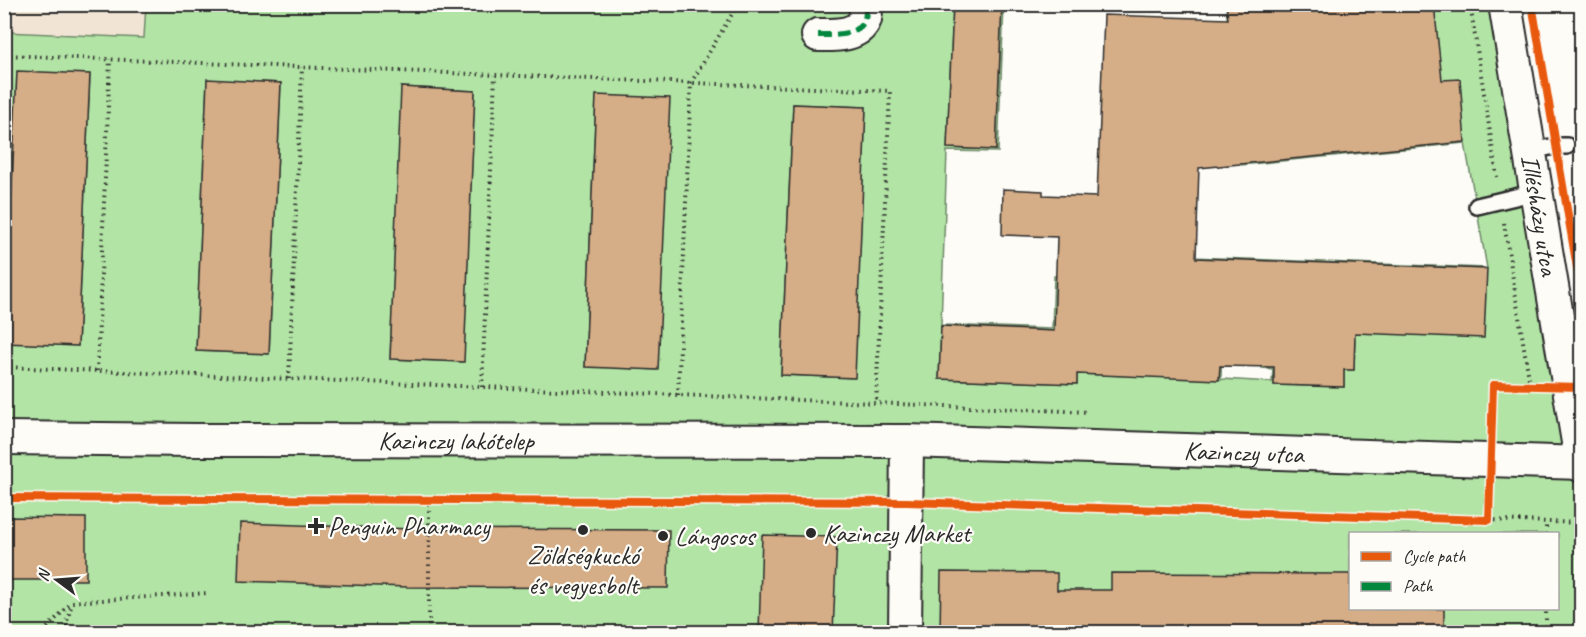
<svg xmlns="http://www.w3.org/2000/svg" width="1586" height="637" font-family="Caveat,sans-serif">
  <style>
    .built { fill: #f1e4d5 }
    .green { fill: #b2e4a5; stroke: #6e8868; stroke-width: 1.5; fill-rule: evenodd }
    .building { fill: #d5ad86; stroke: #2b2b2b; stroke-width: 1.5 }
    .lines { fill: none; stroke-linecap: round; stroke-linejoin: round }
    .service-casing { stroke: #2b2b2b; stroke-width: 20 }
    .minor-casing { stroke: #2b2b2b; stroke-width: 36 }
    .path { stroke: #2b2b2b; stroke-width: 4; stroke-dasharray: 1.5 4.5; stroke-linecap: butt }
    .service { stroke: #fdfcf7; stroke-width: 15 }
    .minor { stroke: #fdfcf7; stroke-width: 32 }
    .quiet { stroke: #00873e; stroke-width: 6; stroke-dasharray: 12 6; stroke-linecap: butt }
    .cycleway-casing { stroke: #fdfcf7; stroke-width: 11 }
    .cycleway { stroke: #e8590c; stroke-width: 8 }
    .poi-dot { fill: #2b2b2b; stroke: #fdfcf7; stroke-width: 2 }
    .labels { text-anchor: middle; stroke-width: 4.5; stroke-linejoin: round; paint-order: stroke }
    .street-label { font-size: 26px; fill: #2b2b2b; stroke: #fdfcf7 }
    .poi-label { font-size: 26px; fill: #2b2b2b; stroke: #fdfcf7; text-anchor: start }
  </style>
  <rect width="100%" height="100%" fill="#fdfcf7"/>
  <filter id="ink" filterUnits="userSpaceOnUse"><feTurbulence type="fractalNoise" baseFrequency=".0167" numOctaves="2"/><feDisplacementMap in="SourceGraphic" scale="12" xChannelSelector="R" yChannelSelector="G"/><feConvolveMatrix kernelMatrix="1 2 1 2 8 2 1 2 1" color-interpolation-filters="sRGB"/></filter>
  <g filter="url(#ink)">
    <polygon class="built" points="5,5 146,5 144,38 5,32"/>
    <g class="green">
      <path d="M146,4L953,5L947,148L996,150L1002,5H1004L998,152L947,151L941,325L1052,329L1054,276L1080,277L1222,336L1221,379L1272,382L1273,369L1262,368L1263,331L1192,257L1487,268L1465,143L1241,165L1226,5H1382L1438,46L1434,5L1493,4L1573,455L5,429V32L144,38ZM17,72L90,75L78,346L5,342ZM207,80L281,83L269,354L196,351ZM402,87L475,91L463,362L390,359ZM596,96L657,370L585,366ZM793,104L866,107L854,378L781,375ZM1056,278H1081L1221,337L1219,379L1077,374V384L939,379L941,326L1054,331ZM1265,335L1355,339L1354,370H1344V387L1274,385V367H1264Z"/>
      <polygon points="5,445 902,449 900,632 5,632"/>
      <path d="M912,447L1576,464L1582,506L1581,632H910ZM1350,534H1558V608H1350Z"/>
    </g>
    <g class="building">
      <polygon points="953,4 1002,4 996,150 947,148"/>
      <polygon points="1226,4 1434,4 1442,80 1460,79 1465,142 1199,168 1196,258 1487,269 1484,338 1355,333 1354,370 1344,370 1344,387 1274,385 1274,367 1220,366 1219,380 1077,374 1077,384 939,379 941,326 1054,331 1057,237 1002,235 1003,189 1043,191 1043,195 1097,197 1104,15 1228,19"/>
      <polygon points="17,71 90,74 78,346 5,343"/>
      <polygon points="207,79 281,83 269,354 196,351"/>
      <polygon points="401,87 475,91 464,362 390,359"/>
      <polygon points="596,95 670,98 658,370 585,367"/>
      <polygon points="793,104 866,107 855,378 781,375"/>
      <polygon points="4,517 86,518 86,580 4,580"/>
      <polygon points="240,523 413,529 669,530 668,588 407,587 238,581"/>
      <polygon points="762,535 837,537 833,633 759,633"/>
      <polygon points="941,572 1057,573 1057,590 1111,590 1111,573 1350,574 1350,609 1444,609 1444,633 1101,631 1101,633 940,633"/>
    </g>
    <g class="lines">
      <defs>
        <g id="service">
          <polyline points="1529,151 1556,146 1567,146"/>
          <polyline points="1477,206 1536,192"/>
        </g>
        <g id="minor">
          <path id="s1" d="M1505,4L1582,466"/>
          <path d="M818,35C833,35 858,37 865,19C866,15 866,9 866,4"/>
          <path id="s2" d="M4,438L196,440L907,441L1582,463"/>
          <polyline points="905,632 907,441"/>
        </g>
      </defs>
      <use href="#service" class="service-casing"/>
      <use href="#minor" class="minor-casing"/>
      <g class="path">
        <polyline points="1470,4 1497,177"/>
        <polyline points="4,55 890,91 876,403"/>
        <polyline points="1504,223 1530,385"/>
        <polyline points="4,367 1089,412"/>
        <polyline points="97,371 110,59"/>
        <polyline points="289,379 302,67"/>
        <polyline points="482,387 495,75"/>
        <polyline points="678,395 691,83 738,4"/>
        <polyline points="1489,520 1582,523"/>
        <polyline points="1546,534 1546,522"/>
        <polyline points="43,632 72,602 208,593"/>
        <polyline points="64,632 72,603"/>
        <polyline points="429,632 429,500"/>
        <polyline points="1546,632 1546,608"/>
      </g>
      <use href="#service" class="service"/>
      <use href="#minor" class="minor"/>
      <path class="quiet" d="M818,35C833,35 858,37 865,19C866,15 866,9 866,4"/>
      <defs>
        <g id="cycleway">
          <polyline points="1532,4 1582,297"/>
          <polyline points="4,498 907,502 1489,520 1493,385 1582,387"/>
        </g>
      </defs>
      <use href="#cycleway" class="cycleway-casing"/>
      <use href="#cycleway" class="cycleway"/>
    </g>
  </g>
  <g class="poi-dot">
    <path d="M313 517h6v6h6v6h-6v6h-6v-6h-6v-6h6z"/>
    <circle cx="583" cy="530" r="6"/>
    <circle cx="811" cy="533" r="6"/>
    <circle cx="663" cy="536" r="6"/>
  </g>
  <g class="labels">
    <g class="street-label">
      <text dy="9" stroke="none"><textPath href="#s1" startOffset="214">Illésházy utca</textPath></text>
      <text dy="9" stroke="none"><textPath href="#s2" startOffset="452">Kazinczy lakótelep</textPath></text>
      <text dy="9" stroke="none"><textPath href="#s2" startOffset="1240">Kazinczy utca</textPath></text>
    </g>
    <g class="poi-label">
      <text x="328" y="535">Penguin Pharmacy</text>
      <text x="823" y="542">Kazinczy Market</text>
      <text x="675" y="545">Lángosos</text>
      <text x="583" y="564" text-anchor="middle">Zöldségkuckó<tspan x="583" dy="30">és vegyesbolt</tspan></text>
    </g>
  </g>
  <rect width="1586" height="637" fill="none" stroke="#fdfcf7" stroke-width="24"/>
  <rect x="12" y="12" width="1562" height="613" fill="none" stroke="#2b2b2b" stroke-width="2" filter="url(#ink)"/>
  <rect x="1349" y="532" width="210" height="78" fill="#fdfcf7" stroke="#a9a8a5" stroke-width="1.5"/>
  <rect x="1361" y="552" width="30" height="9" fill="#e8590c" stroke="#a9a8a5" stroke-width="1.5"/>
  <text x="1403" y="562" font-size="18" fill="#2b2b2b">Cycle path</text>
  <rect x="1361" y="582" width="30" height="9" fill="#00873e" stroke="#a9a8a5" stroke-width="1.5"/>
  <text x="1403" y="592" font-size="18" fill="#2b2b2b">Path</text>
  <g transform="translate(57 580) rotate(286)" stroke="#fdfcf7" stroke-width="4.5" paint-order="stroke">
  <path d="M0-4.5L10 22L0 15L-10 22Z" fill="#2b2b2b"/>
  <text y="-9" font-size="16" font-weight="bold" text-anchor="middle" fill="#2b2b2b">N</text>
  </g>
</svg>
